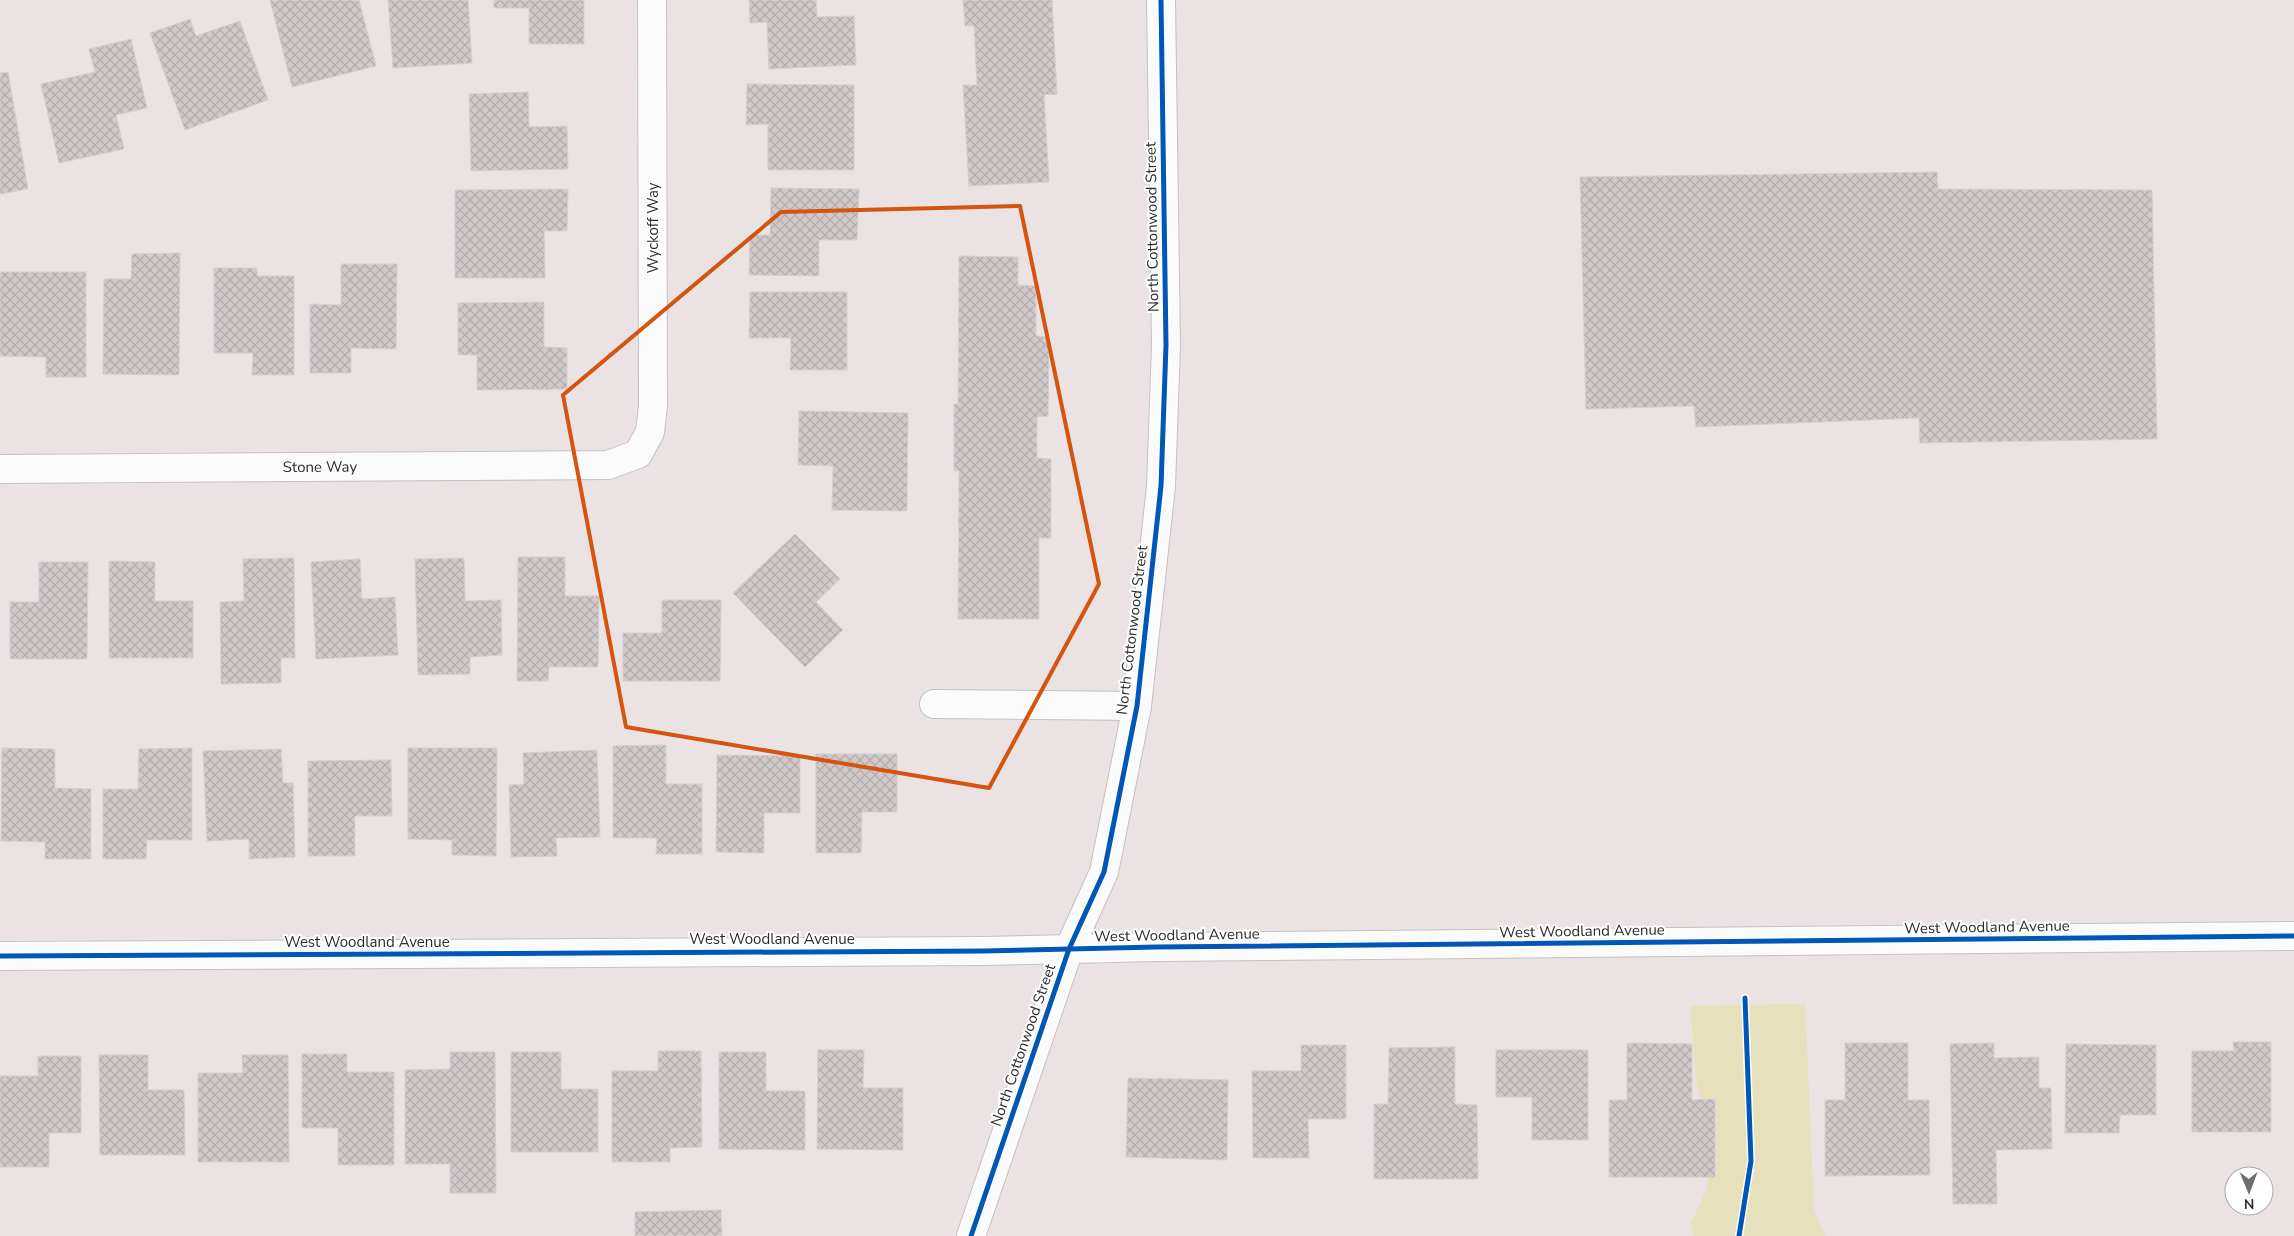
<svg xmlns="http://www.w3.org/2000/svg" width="2294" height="1236" font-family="'Nunito Sans',sans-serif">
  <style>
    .grass { fill: #e6e0bc }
    .building { fill: url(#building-cross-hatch); stroke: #d5cecf }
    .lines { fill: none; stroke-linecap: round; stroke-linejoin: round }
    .minor-casing { stroke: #c3c2c3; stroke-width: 30 }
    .minor { stroke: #fcfbfb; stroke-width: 28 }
    .cycleway-casing { stroke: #fff; stroke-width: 8 }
    .cycleway { stroke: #0057b8; stroke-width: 5 }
    .marked { fill: none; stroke: #d5540f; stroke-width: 4; stroke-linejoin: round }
    .labels { text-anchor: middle; stroke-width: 4; stroke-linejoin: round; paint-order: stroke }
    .street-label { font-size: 15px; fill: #2c2c2c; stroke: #fff }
  </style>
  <defs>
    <pattern id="building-cross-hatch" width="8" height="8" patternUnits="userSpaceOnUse" patternTransform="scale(1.25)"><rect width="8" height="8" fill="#d0c9ca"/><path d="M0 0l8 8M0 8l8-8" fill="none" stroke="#b3adae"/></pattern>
  </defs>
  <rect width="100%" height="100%" fill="#eae2e3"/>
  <polygon class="grass" points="1805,1004 1814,1209 1825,1236 1693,1236 1691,1223 1707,1189 1712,1140 1697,1086 1690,1006"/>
  <g class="building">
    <polygon points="270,0 359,0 376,66 292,87"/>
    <polygon points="388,0 468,0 472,63 393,68"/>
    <polygon points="494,0 584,0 584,44 529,44 529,8 494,8"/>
    <polygon points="749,0 816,0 817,17 854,16 856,65 769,69 767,22 750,23"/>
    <polygon points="963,0 1052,0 1057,94 1044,95 1049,182 969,186 963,85 977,85 974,26 965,26"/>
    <polygon points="190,19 196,36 240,21 268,100 185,130 150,33"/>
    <polygon points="131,39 147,108 116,115 124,149 59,163 41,84 95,72 89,49"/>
    <polygon points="8,72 28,189 0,194 0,73"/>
    <polygon points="747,84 854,85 854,170 768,170 768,124 746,125"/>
    <polygon points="528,92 529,127 567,126 568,169 471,171 469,94"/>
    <polygon points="1937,172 1938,189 2152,190 2157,439 1920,443 1919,418 1696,427 1694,406 1586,409 1580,177"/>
    <polygon points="771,188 859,189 857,240 819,240 819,276 749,275 750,235 770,235"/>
    <polygon points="568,189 567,231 544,231 545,278 455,278 455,190"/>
    <polygon points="180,253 179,375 103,374 104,279 131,279 132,254"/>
    <polygon points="959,256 1018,257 1018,285 1036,286 1036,336 1049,337 1048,416 1037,417 1037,458 1051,459 1051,538 1039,538 1039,619 958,619 959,471 954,471 954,404 958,404"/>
    <polygon points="341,264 397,264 396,349 351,348 351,373 310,373 310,304 341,305"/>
    <polygon points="214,268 257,268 257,276 294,276 294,375 252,375 253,353 214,353"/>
    <polygon points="0,272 86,272 86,377 46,377 46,357 0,356"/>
    <polygon points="750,292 847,292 847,370 790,370 791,338 749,338"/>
    <polygon points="544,302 544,347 567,348 567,389 477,390 477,355 458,355 458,303"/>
    <polygon points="799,411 908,413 907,511 832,510 833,466 798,465"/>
    <polygon points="795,534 840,579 816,602 843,630 805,667 733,593"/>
    <polygon points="518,557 565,557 565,596 599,596 598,667 549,667 548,681 517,681"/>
    <polygon points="294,558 295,658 281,658 281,683 221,684 220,602 244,601 243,559"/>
    <polygon points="464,558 465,601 501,600 502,655 470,657 470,674 418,675 415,559"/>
    <polygon points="360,559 362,599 395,597 398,655 316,659 311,562"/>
    <polygon points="109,561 155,562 155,601 193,601 193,658 109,658"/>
    <polygon points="39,562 88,562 87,659 10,659 10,602 39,602"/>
    <polygon points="662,600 721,600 720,681 623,681 623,633 662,633"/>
    <polygon points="666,745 666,784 702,784 702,854 656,854 657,838 613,838 613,746"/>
    <polygon points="2,748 55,749 55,788 91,789 91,859 45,859 45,842 1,841"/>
    <polygon points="192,748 192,840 147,840 146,859 103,859 103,789 138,789 139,749"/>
    <polygon points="408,748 497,748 496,856 452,855 452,840 408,839"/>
    <polygon points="281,749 283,783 293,783 295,857 249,859 249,839 207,841 203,751"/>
    <polygon points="597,750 600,837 556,838 557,856 511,857 509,785 524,784 523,753"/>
    <polygon points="816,754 897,754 897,812 862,812 861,853 816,853"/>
    <polygon points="717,755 800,756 800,813 764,813 764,853 716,852"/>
    <polygon points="391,760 392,816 355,816 355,856 308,856 308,761"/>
    <polygon points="2233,1042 2271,1042 2271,1132 2192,1132 2192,1051 2234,1051"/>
    <polygon points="1627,1043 1692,1044 1692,1100 1715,1099 1715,1177 1609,1177 1609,1100 1627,1100"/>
    <polygon points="1845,1043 1908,1043 1908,1100 1929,1100 1930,1175 1825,1176 1825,1100 1845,1100"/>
    <polygon points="1994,1043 1994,1058 2039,1057 2039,1088 2051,1088 2052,1149 1996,1150 1997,1204 1953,1204 1950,1044"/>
    <polygon points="2066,1044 2156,1045 2156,1115 2120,1115 2119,1133 2065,1133"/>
    <polygon points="1301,1045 1346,1045 1346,1119 1308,1119 1309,1158 1253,1158 1252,1071 1301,1071"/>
    <polygon points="1455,1047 1455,1104 1477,1105 1478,1179 1374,1179 1374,1104 1388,1104 1389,1048"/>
    <polygon points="818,1050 864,1050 863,1088 903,1088 903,1150 817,1149"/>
    <polygon points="1496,1050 1588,1050 1588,1140 1532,1140 1532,1097 1496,1097"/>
    <polygon points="658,1051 701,1051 702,1147 670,1148 670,1162 612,1162 612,1071 658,1071"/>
    <polygon points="450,1052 495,1052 496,1193 450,1193 450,1164 405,1164 405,1070 450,1069"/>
    <polygon points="511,1052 561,1052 561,1089 598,1089 598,1152 511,1152"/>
    <polygon points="719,1052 766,1052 766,1091 805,1091 805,1150 719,1149"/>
    <polygon points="302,1054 347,1054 347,1072 394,1072 394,1165 338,1165 338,1128 302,1128"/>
    <polygon points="99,1055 148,1055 148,1090 184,1090 185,1155 100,1155"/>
    <polygon points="242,1055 288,1055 289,1162 198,1162 198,1073 243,1073"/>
    <polygon points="38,1056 81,1056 81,1133 49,1133 49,1167 0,1167 0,1076 38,1076"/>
    <polygon points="1128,1078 1228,1080 1227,1160 1126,1157"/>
    <polygon points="721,1210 722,1236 635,1236 635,1212"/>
  </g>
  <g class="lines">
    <defs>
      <g id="minor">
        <path id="s1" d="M0,469L608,465L638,454L650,432L653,406L652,0"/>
        <polyline points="934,704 1137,706"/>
        <polyline points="0,956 984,951 1156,947 2294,936"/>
        <polyline points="971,1236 1069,949 1104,872 1137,706 1161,486 1166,345 1161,0"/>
      </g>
    </defs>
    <use href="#minor" class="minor-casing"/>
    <use href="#minor" class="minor"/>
    <defs>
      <g id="cycleway">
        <polyline points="0,956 984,951 1156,947 2294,936"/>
        <polyline points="971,1236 1069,949 1104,872 1137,706 1161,486 1166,345 1161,0"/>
        <polyline points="1739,1236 1751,1161 1745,998"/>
      </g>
    </defs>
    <use href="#cycleway" class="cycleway-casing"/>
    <use href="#cycleway" class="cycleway"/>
  </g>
  <path class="marked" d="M1020,206L1099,584L989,788L626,727L563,395L781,212Z"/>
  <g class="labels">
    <g class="street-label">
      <text transform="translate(1152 227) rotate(-91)" y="5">North Cottonwood Street</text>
      <text transform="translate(653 228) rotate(-90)" y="5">Wyckoff Way</text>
      <text dy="5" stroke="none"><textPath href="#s1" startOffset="320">Stone Way</textPath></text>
      <text transform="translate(1132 630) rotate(-83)" y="5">North Cottonwood Street</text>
      <text transform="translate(1987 927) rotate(-1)" y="5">West Woodland Avenue</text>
      <text transform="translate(1582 931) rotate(-1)" y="5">West Woodland Avenue</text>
      <text transform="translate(1177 935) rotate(-1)" y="5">West Woodland Avenue</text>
      <text x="772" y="944">West Woodland Avenue</text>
      <text x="367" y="947">West Woodland Avenue</text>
      <text transform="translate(1023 1045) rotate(-71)" y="5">North Cottonwood Street</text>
    </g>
  </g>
  <g transform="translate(2249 1191) rotate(179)"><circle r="24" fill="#ffffff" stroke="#ababab"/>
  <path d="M0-4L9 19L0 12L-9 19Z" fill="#6e6c6c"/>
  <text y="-8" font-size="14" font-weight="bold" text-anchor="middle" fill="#2c2c2c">N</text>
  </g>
</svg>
